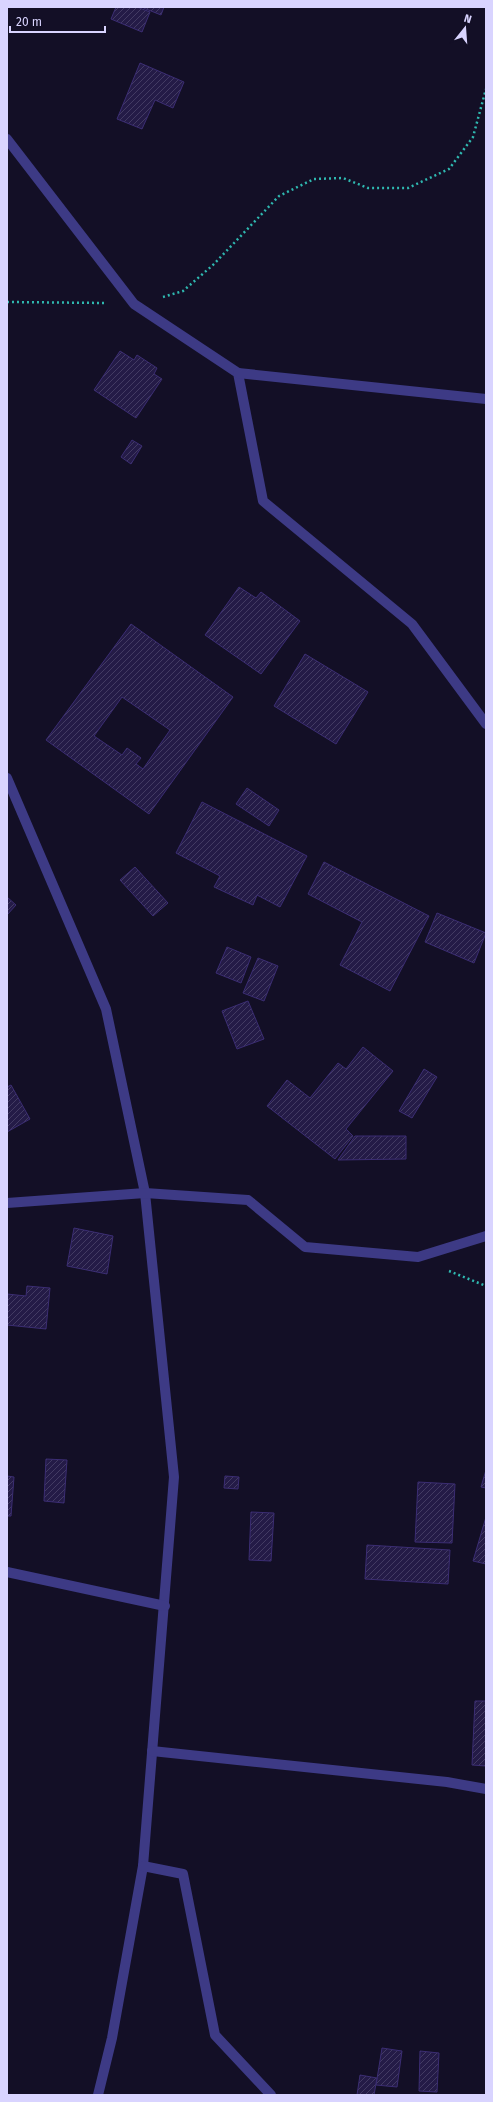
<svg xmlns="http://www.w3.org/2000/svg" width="493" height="2102" font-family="'Fira Sans',sans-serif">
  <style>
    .building { fill: url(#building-hatch); stroke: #3b2d73; fill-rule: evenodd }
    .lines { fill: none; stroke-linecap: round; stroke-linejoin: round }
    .path { stroke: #2fb8b0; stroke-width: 2.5; stroke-dasharray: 2 3; stroke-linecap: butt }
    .minor { stroke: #3d3a85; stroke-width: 10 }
  </style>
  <defs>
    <pattern id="building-hatch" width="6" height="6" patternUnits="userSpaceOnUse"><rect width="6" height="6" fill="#241b47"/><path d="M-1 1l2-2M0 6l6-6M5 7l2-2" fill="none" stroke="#433b63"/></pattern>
  </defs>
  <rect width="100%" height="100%" fill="#130f26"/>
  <g class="building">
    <polygon points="116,7 137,7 150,12 142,32 111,19"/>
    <polygon points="141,7 164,7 161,15"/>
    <polygon points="140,63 184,82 173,108 155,100 142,129 117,119"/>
    <polygon points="120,351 134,360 137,355 157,368 154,374 162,379 136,418 94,390"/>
    <polygon points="132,440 142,446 131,464 121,457"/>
    <polygon points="239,587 256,598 261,592 300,621 261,674 205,635"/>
    <path d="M131,624L233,697L149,814L46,740ZM122,697L170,730L143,769L136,764L141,758L127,748L122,755L94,736Z"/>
    <polygon points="305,654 368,692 336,744 274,706"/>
    <polygon points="247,788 279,810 269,826 236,804"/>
    <polygon points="202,802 307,856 280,907 257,895 253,905 214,887 220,876 176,853"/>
    <polygon points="324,862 429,916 390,991 340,965 362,922 308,894"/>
    <polygon points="135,867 168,903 153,916 120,880"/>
    <polygon points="7,897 16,905 7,915"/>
    <polygon points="437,913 486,933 474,963 425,942"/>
    <polygon points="227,947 251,957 241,983 216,973"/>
    <polygon points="258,958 278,966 264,1001 243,993"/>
    <polygon points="248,1001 264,1039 237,1049 222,1011"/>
    <polygon points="363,1047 393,1071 346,1129 353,1136 335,1159 267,1106 287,1080 310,1098 338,1063 346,1069"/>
    <polygon points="424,1069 437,1077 412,1118 399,1111"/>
    <polygon points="11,1085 30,1119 7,1132 7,1087"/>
    <polygon points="355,1136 406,1136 406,1159 338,1160"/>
    <polygon points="74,1228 113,1236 107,1274 67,1266"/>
    <polygon points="27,1286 50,1288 46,1329 7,1325 7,1294 26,1296"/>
    <polygon points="46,1459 67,1460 64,1503 44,1501"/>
    <polygon points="486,1470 486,1488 481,1487"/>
    <polygon points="7,1476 14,1477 11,1516 7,1516"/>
    <polygon points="225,1476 239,1477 238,1489 224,1488"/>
    <polygon points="418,1482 455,1484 452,1543 415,1542"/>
    <polygon points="251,1512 274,1513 271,1561 249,1560"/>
    <polygon points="486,1517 486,1564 473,1561"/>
    <polygon points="367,1545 450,1550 448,1584 365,1579"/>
    <polygon points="475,1701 486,1701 486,1766 472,1765"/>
    <polygon points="382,2048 402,2051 397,2087 376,2085"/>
    <polygon points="420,2051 439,2053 437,2092 419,2091"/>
    <polygon points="360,2075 377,2078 374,2095 357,2095"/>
  </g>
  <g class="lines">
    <g class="path">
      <polyline points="163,297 183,291 213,265 279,196 314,179 343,178 368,188 408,188 449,169 473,137 486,89"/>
      <polyline points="7,302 106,303"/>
      <polyline points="449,1271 486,1286"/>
    </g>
    <g class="minor">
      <polyline points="7,139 134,304 238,373 263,501 412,624 486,724"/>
      <polyline points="238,373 486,399"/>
      <polyline points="7,778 106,1009 145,1193 174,1477 143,1866 112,2038 98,2095"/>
      <polyline points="7,1203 145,1193 248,1200 305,1247 418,1257 486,1236"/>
      <polyline points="7,1572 165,1606"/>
      <polyline points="152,1751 447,1782 486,1789"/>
      <polyline points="143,1866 183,1874 215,2035 271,2095"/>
    </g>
  </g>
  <rect width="493" height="2102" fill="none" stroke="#d9d4ff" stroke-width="16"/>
  <g transform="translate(465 28) rotate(17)" stroke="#130f26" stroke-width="3" paint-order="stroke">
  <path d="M0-3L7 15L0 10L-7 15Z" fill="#d9d4ff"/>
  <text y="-6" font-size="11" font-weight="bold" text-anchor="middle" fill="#d9d4ff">N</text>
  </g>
  <path d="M10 26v6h95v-6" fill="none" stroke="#d9d4ff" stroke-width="2"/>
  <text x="16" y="26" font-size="12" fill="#d9d4ff" stroke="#130f26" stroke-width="3" paint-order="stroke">20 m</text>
</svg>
